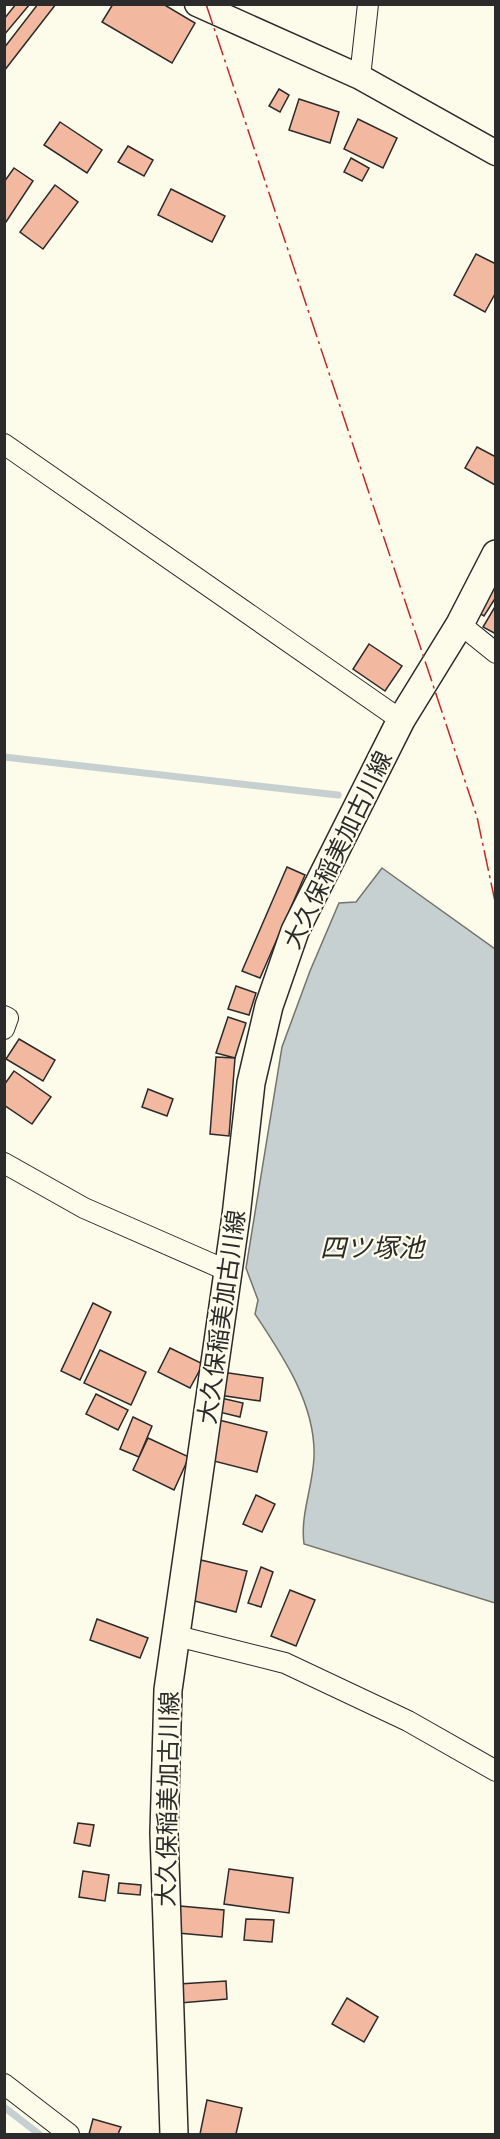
<svg xmlns="http://www.w3.org/2000/svg" width="500" height="2139" font-family="'Zilla Slab','Noto Sans JP',serif">
  <style>
    .water { fill: #c7d0d0; stroke: #74746e; stroke-width: 1.5 }
    .lines { fill: none; stroke-linecap: round; stroke-linejoin: round }
    .stream { stroke: #c7d0d0; stroke-width: 7 }
    .building { fill: #f2b8a0; stroke: #2b2b2b; stroke-width: 1.5 }
    .minor-casing { stroke: #2b2b2b; stroke-width: 22 }
    .tertiary-casing { stroke: #2b2b2b; stroke-width: 27 }
    .secondary-casing { stroke: #2b2b2b; stroke-width: 30 }
    .minor { stroke: #fdfbea; stroke-width: 20 }
    .tertiary { stroke: #fdfbea; stroke-width: 24 }
    .secondary { stroke: #fdfbea; stroke-width: 27 }
    .power { stroke: #c62828; stroke-width: 1.5; stroke-dasharray: 21 4.5 3 4.5; stroke-linecap: butt }
    .labels { text-anchor: middle; stroke-width: 4.5; stroke-linejoin: round; paint-order: stroke }
    .street-label { font-size: 24px; fill: #2b2b2b; stroke: #fdfbea }
    .water-label { font-size: 26px; font-style: italic; fill: #2b2b2b; stroke: #fdfbea }
  </style>
  <rect width="100%" height="100%" fill="#fdfbea"/>
  <path class="water" d="M382,868L495,949V1603L304,1544C300,1515 313,1486 314,1457C316,1405 283,1356 255,1314L258,1300L246,1268L282,1047L310,971L339,903L356,902Z"/>
  <g class="lines">
    <g class="stream">
      <polyline points="4,757 338,795"/>
      <polyline points="4,2107 39,2134"/>
    </g>
  </g>
  <g class="building">
    <polygon points="16,4 30,4 4,35 4,19"/>
    <polygon points="38,4 56,4 4,71 4,48"/>
    <polygon points="113,4 163,4 195,23 172,63 102,22"/>
    <polygon points="279,89 289,95 280,112 269,106"/>
    <polygon points="299,99 339,112 330,143 289,130"/>
    <polygon points="358,119 397,138 383,168 344,149"/>
    <polygon points="60,122 102,150 87,173 44,145"/>
    <polygon points="128,146 153,160 144,176 118,162"/>
    <polygon points="351,158 369,168 362,181 344,172"/>
    <polygon points="14,168 33,181 4,225 4,182"/>
    <polygon points="55,185 78,202 43,249 20,232"/>
    <polygon points="171,189 225,216 212,242 158,215"/>
    <polygon points="476,254 496,264 496,292 485,312 454,295"/>
    <polygon points="477,447 496,457 495,485 465,468"/>
    <polygon points="489,584 496,588 496,597 484,616 474,610"/>
    <polygon points="496,605 496,634 483,627"/>
    <polygon points="369,644 402,666 385,691 353,669"/>
    <polygon points="287,867 305,875 260,978 242,971"/>
    <polygon points="236,986 256,993 249,1015 228,1009"/>
    <polygon points="228,1017 246,1023 235,1058 216,1053"/>
    <polygon points="19,1039 55,1060 43,1081 6,1059"/>
    <polygon points="216,1057 235,1058 229,1136 210,1134"/>
    <polygon points="14,1071 51,1097 32,1124 4,1105 4,1085"/>
    <polygon points="148,1089 173,1099 167,1116 142,1107"/>
    <polygon points="93,1303 111,1312 80,1380 61,1371"/>
    <polygon points="170,1348 203,1364 190,1388 158,1372"/>
    <polygon points="100,1350 146,1372 131,1405 84,1383"/>
    <polygon points="222,1372 263,1378 260,1401 219,1395"/>
    <polygon points="96,1394 128,1410 118,1430 86,1414"/>
    <polygon points="221,1398 243,1403 240,1417 219,1412"/>
    <polygon points="133,1417 152,1426 139,1457 120,1449"/>
    <polygon points="219,1420 267,1432 257,1472 210,1460"/>
    <polygon points="148,1438 189,1457 174,1490 133,1470"/>
    <polygon points="256,1495 275,1504 262,1532 243,1524"/>
    <polygon points="201,1560 247,1571 236,1612 191,1600"/>
    <polygon points="261,1567 273,1572 261,1607 248,1603"/>
    <polygon points="290,1590 315,1600 296,1646 271,1636"/>
    <polygon points="97,1619 148,1638 140,1658 90,1640"/>
    <polygon points="78,1823 94,1825 90,1846 74,1843"/>
    <polygon points="229,1869 293,1878 289,1913 224,1904"/>
    <polygon points="83,1871 109,1875 105,1901 79,1897"/>
    <polygon points="119,1883 141,1885 140,1895 118,1893"/>
    <polygon points="180,1906 224,1910 222,1937 178,1933"/>
    <polygon points="246,1919 274,1920 272,1942 244,1940"/>
    <polygon points="226,1981 227,1999 180,2003 179,1984"/>
    <polygon points="347,1998 378,2017 364,2042 332,2024"/>
    <polygon points="207,2100 242,2108 236,2134 200,2134"/>
    <polygon points="93,2119 121,2127 118,2134 89,2134"/>
  </g>
  <g class="lines">
    <defs>
      <g id="minor">
        <polyline points="360,77 368,4"/>
        <polyline points="4,444 401,720"/>
        <polyline points="460,624 496,653"/>
        <polyline points="4,1016 8,1018 4,1029"/>
        <polyline points="4,1163 84,1208 228,1271"/>
        <polyline points="177,1636 285,1663 408,1721 496,1771"/>
        <polyline points="4,2084 69,2134"/>
      </g>
      <polyline id="tertiary" points="197,4 360,77 496,153"/>
      <polyline id="secondary" points="174,2134 164,1833 168,1690 236,1216 251,1083 269,1006 295,931 401,720 460,624 496,554"/>
    </defs>
    <use href="#minor" class="minor-casing"/>
    <use href="#tertiary" class="tertiary-casing"/>
    <use href="#secondary" class="secondary-casing"/>
    <use href="#minor" class="minor"/>
    <use href="#tertiary" class="tertiary"/>
    <use href="#secondary" class="secondary"/>
    <polyline class="power" points="206,4 477,817 496,906"/>
  </g>
  <g class="labels">
    <g class="street-label">
      <text transform="translate(338 850) rotate(-64)" y="8">大久保稲美加古川線</text>
      <text transform="translate(222 1317) rotate(-82)" y="8">大久保稲美加古川線</text>
      <text transform="translate(168 1799) rotate(-89)" y="8">大久保稲美加古川線</text>
    </g>
    <g class="water-label">
      <text x="372" y="1257">四ツ塚池</text>
    </g>
  </g>
  <rect width="500" height="2139" fill="none" stroke="#2b2b2b" stroke-width="12"/>
</svg>
